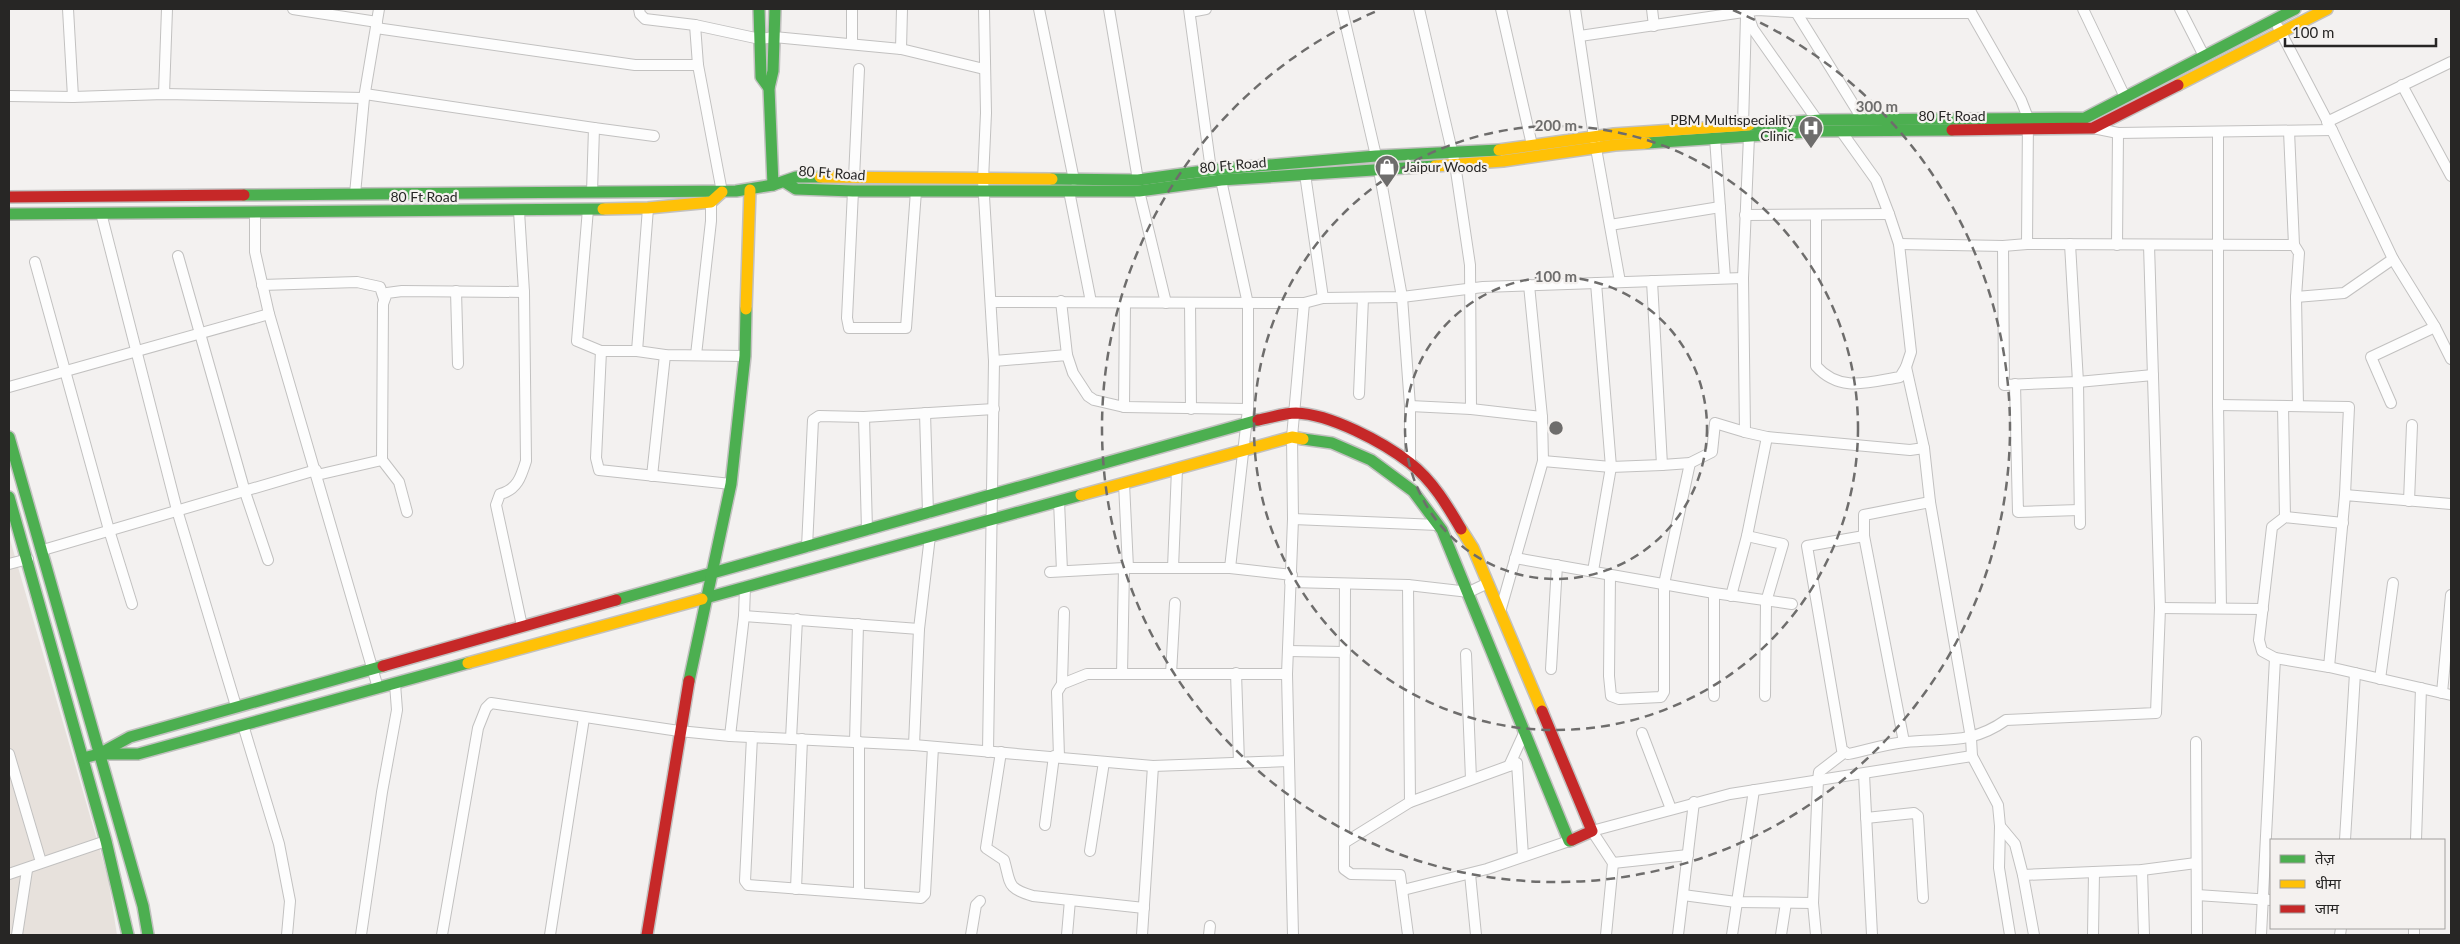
<svg xmlns="http://www.w3.org/2000/svg" width="2460" height="944" font-family="Lato,'Noto Sans Devanagari',sans-serif">
  <style>
    .built { fill: #e7e1dc }
    .lines { fill: none; stroke-linecap: round; stroke-linejoin: round }
    .street-casing { stroke: #c2c1c0; stroke-width: 12 }
    .fast-casing { stroke: #c2c1c0; stroke-width: 14 }
    .slow-casing { stroke: #c2c1c0; stroke-width: 14 }
    .jam-casing { stroke: #c2c1c0; stroke-width: 14 }
    .street { stroke: #fdfdfd; stroke-width: 10 }
    .fast { stroke: #4caf50; stroke-width: 11 }
    .slow { stroke: #ffc107; stroke-width: 11 }
    .jam { stroke: #c62828; stroke-width: 11 }
    .ring { fill: none; stroke: #6e6d6c; stroke-width: 2.5; stroke-dasharray: 9 6 }
    .labels { text-anchor: middle; stroke-width: 4.5; stroke-linejoin: round; paint-order: stroke }
    .street-label { font-size: 14px; fill: #272625; stroke: #f4f1ef }
    .poi-label { font-size: 14px; fill: #272625; stroke: #f4f1ef; text-anchor: end }
    .centre { fill: #6e6d6c; stroke: #f4f1ef; stroke-width: 2.5 }
    .ring-label { font-size: 15px; text-anchor: middle; font-weight: bold; fill: #6e6d6c; stroke: #f4f1ef; stroke-width: 4.5; stroke-linejoin: round; paint-order: stroke }
  </style>
  <rect width="100%" height="100%" fill="#f3f1f0"/>
  <polygon class="built" points="9,536 108,878 117,935 9,935"/>
  <g class="lines">
    <defs>
      <g id="street">
        <polyline points="68,9 73,97"/>
        <polyline points="293,9 377,22"/>
        <polyline points="639,9 640,14 645,19 695,25"/>
        <polyline points="984,9 986,113 983,180 994,361 988,752"/>
        <polyline points="1039,9 1074,180"/>
        <polyline points="1109,9 1138,180"/>
        <polyline points="1189,9 1211,170 1221,180 1248,304 1248,409"/>
        <polyline points="1342,9 1376,156"/>
        <polyline points="1419,9 1455,164 1470,265 1471,409"/>
        <polyline points="1501,9 1532,145"/>
        <polyline points="1575,9 1594,137 1620,282"/>
        <polyline points="1652,9 1654,26"/>
        <polyline points="1969,9 2021,100 2028,118 2027,244"/>
        <polyline points="2083,9 2125,97"/>
        <polyline points="2180,9 2204,56"/>
        <polyline points="1190,12 1206,9"/>
        <polyline points="1747,12 1753,29 1817,120"/>
        <polyline points="1796,12 1863,120"/>
        <polyline points="2278,27 2332,130 2393,259 2435,327 2451,359"/>
        <polyline points="376,28 635,65 698,65 722,192"/>
        <polyline points="1580,36 1757,10 1813,13 1971,13"/>
        <polyline points="852,44 852,9"/>
        <polyline points="901,49 902,9"/>
        <polyline points="698,65 695,25 760,39 774,37 901,49 984,69"/>
        <polyline points="2402,85 2451,176"/>
        <polyline points="164,94 167,9"/>
        <polyline points="365,94 594,128 592,192"/>
        <polyline points="9,96 73,97 164,94 364,98"/>
        <polyline points="2327,122 2451,62"/>
        <polyline points="1743,125 1746,16"/>
        <polyline points="594,128 654,136"/>
        <polyline points="2093,128 2118,133 2332,130"/>
        <polyline points="2289,131 2294,245"/>
        <polyline points="2218,132 2218,405 2221,608"/>
        <polyline points="1749,136 1743,278 1745,432 1767,437 1910,450 1924,448 1930,502 1971,738 1972,756 1998,805 2000,826 1999,868 2010,935"/>
        <polyline points="1715,138 1725,278"/>
        <polyline points="1379,170 1402,297 1410,406 1410,463"/>
        <polyline points="1305,174 1323,298"/>
        <polyline points="854,178 859,69"/>
        <polyline points="853,191 847,318 849,328 906,328 916,191"/>
        <polyline points="1069,191 1091,302"/>
        <polyline points="1139,191 1166,303"/>
        <polyline points="355,194 364,98 379,9"/>
        <polyline points="588,209 577,341 601,351 637,351 665,355 745,356"/>
        <path d="M519,211L524,292L526,461C521,477 517,490 500,494L496,505L522,626"/>
        <polyline points="101,213 177,510 236,706"/>
        <polyline points="255,213 255,252 269,314 378,688"/>
        <polyline points="1745,215 1889,214"/>
        <path d="M1816,215V366C1840,393 1869,382 1900,377L1906,367L1911,352L1899,244L1889,214L1876,180L1841,131"/>
        <polyline points="1610,225 1720,207"/>
        <polyline points="1899,244 2003,246 2027,244 2294,245 2299,253 2296,297 2298,406"/>
        <polyline points="2070,244 2078,382 2080,524"/>
        <polyline points="2117,245 2118,133"/>
        <polyline points="2003,246 2004,385 2078,382 2153,375"/>
        <polyline points="178,256 245,492 268,560"/>
        <polyline points="35,262 109,530 132,604"/>
        <polyline points="1652,281 1662,465"/>
        <polyline points="262,285 357,282 380,287 384,299"/>
        <polyline points="456,291 458,364"/>
        <polyline points="2296,297 2344,293 2393,259"/>
        <polyline points="1061,301 1067,355"/>
        <polyline points="991,302 1304,303 1323,298 1402,297 1483,287 1743,278"/>
        <polyline points="1190,303 1191,409"/>
        <polyline points="601,351 596,458 599,470 731,484"/>
        <polyline points="637,351 648,208"/>
        <polyline points="696,355 711,221 711,202"/>
        <polyline points="994,361 1067,355 1073,373 1088,396 1094,400 1124,407 1248,409 1230,568"/>
        <polyline points="1906,367 1924,448"/>
        <polyline points="2015,384 2018,512 2079,510"/>
        <polyline points="9,387 269,314"/>
        <polyline points="1359,394 1363,298"/>
        <polyline points="2391,403 2371,357 2435,327"/>
        <polyline points="2218,405 2349,407 2345,495"/>
        <polyline points="1410,406 1471,409 1542,417"/>
        <polyline points="2283,406 2285,517"/>
        <polyline points="1124,407 1125,303"/>
        <polyline points="925,413 928,513"/>
        <polyline points="864,417 867,530"/>
        <polyline points="382,460 399,482 407,512"/>
        <polyline points="1543,461 1611,467 1662,465 1690,463 1712,452 1715,423 1745,432"/>
        <polyline points="317,475 382,460 383,304 387,293 402,291 524,292"/>
        <polyline points="652,476 665,355"/>
        <polyline points="1124,483 1128,568"/>
        <polyline points="1059,501 1062,571"/>
        <polyline points="2409,501 2412,425"/>
        <path d="M1930,502L1864,515V536L1807,546L1842,750L1848,754C1867,750 1886,744 1905,742C1945,738 1971,745 2006,720L2156,713L2160,608L2149,245"/>
        <polyline points="1293,519 1438,525"/>
        <polyline points="2343,523 2285,517 2272,527 2259,640 2262,651 2275,658 2329,667 2451,695"/>
        <polyline points="1747,536 1783,544 1766,602 1765,696"/>
        <polyline points="1864,536 1904,742"/>
        <polyline points="807,547 813,420 819,416 864,417 994,409"/>
        <polyline points="43,550 316,470"/>
        <polyline points="1515,558 1714,593 1792,604"/>
        <polyline points="9,564 28,559"/>
        <polyline points="1173,568 1177,469"/>
        <polyline points="1593,571 1611,467 1596,283"/>
        <polyline points="1050,572 1124,568 1230,568 1292,575"/>
        <polyline points="1610,575 1609,676 1611,696 1619,699 1661,697 1664,692 1664,584 1690,463"/>
        <polyline points="1290,582 1408,585 1469,592 1488,583"/>
        <polyline points="1345,584 1344,869 1351,874 1400,875 1408,935"/>
        <polyline points="1408,585 1410,802"/>
        <polyline points="1714,593 1714,696"/>
        <polyline points="1731,596 1747,536 1767,437"/>
        <polyline points="2160,608 2263,609"/>
        <polyline points="1500,612 1543,461 1542,417 1529,285"/>
        <polyline points="744,616 919,629"/>
        <polyline points="1288,651 1345,652"/>
        <polyline points="1466,654 1471,779"/>
        <polyline points="2329,667 2345,495 2451,504"/>
        <polyline points="1551,669 1557,565"/>
        <polyline points="1236,673 1239,763"/>
        <polyline points="1122,674 1124,568"/>
        <polyline points="1171,674 1175,603"/>
        <polyline points="2380,679 2393,583"/>
        <polyline points="1062,684 1064,612"/>
        <polyline points="2442,693 2451,595"/>
        <polyline points="243,725 279,844 290,901 287,935"/>
        <polyline points="1642,733 1671,809"/>
        <polyline points="730,736 744,616 745,587"/>
        <polyline points="752,737 745,881 748,885 921,898 925,894 933,747"/>
        <polyline points="791,739 797,619"/>
        <polyline points="855,742 858,624"/>
        <polyline points="2196,742 2197,935"/>
        <polyline points="914,745 919,629 930,536"/>
        <path d="M1001,752L986,848L1004,860C1011,884 1006,888 1033,896L1144,908"/>
        <polyline points="9,754 41,862"/>
        <polyline points="1059,757 1057,692 1062,684 1087,674 1287,674"/>
        <polyline points="1509,766 1525,731"/>
        <polyline points="1864,774 1872,935"/>
        <polyline points="1866,818 1914,813 1918,816 1923,898"/>
        <polyline points="1045,825 1054,756"/>
        <polyline points="2000,826 2015,844 2023,875"/>
        <polyline points="2345,840 2355,673"/>
        <polyline points="2416,840 2421,688"/>
        <polyline points="1344,843 1410,802 1517,763 1523,856"/>
        <polyline points="1090,851 1104,762"/>
        <polyline points="1613,863 1688,855"/>
        <polyline points="2142,870 2144,935"/>
        <polyline points="9,874 106,841"/>
        <polyline points="1470,874 1476,935"/>
        <polyline points="796,889 802,739"/>
        <polyline points="1403,890 1487,869 1569,841"/>
        <polyline points="859,892 859,742"/>
        <polyline points="1683,895 1736,902 1813,903"/>
        <polyline points="2197,895 2271,900"/>
        <polyline points="17,935 27,870"/>
        <polyline points="361,935 382,792 397,710 395,684"/>
        <polyline points="442,935 478,728 486,708 491,703 679,731 730,736 914,745 1153,766 1289,761"/>
        <polyline points="550,935 584,718"/>
        <polyline points="971,935 976,905 980,901"/>
        <polyline points="1067,935 1070,900"/>
        <polyline points="1142,935 1153,766"/>
        <polyline points="1209,935 1210,926"/>
        <polyline points="1293,935 1287,674 1293,519 1292,437 1304,303"/>
        <polyline points="1606,935 1613,863 1592,831 1730,794 1972,756"/>
        <polyline points="1678,935 1694,802"/>
        <polyline points="1732,935 1754,790"/>
        <polyline points="1781,935 1786,903"/>
        <polyline points="1816,935 1813,903 1818,780 1819,772 1845,752"/>
        <polyline points="2034,935 2023,875 2142,870 2196,863"/>
        <polyline points="2093,935 2094,872"/>
        <polyline points="2261,935 2275,658"/>
        <polyline points="2340,935 2341,928"/>
        <polyline points="2414,935 2414,928"/>
      </g>
      <g id="fast">
        <polyline points="759,9 761,77 769,88"/>
        <polyline points="1749,125 1821,120 2085,118 2295,9"/>
        <polyline points="1647,143 1822,131 1952,130"/>
        <polyline points="1052,179 1138,180 1211,170 1376,156 1499,150"/>
        <polyline points="785,182 796,189 853,191 1139,191 1221,180 1435,166"/>
        <polyline points="773,185 769,88 773,71 775,9"/>
        <polyline points="244,195 736,191 773,185 796,177 820,177"/>
        <polyline points="9,214 603,209"/>
        <polyline points="9,437 143,906 148,935"/>
        <polyline points="1303,439 1332,443 1371,460 1413,491 1442,530 1569,841 1572,840"/>
        <polyline points="9,497 106,841 128,935"/>
        <polyline points="702,599 1081,495"/>
        <polyline points="616,600 1258,420"/>
        <polyline points="689,681 731,484 745,356 746,309"/>
        <polyline points="99,754 130,737 383,666"/>
        <polyline points="83,758 99,754 138,754 468,663"/>
      </g>
      <g id="slow">
        <polyline points="2178,85 2327,9"/>
        <polyline points="1499,150 1614,134 1749,125"/>
        <polyline points="1435,166 1503,161 1615,145 1647,143"/>
        <polyline points="820,177 1052,179"/>
        <polyline points="603,209 648,208 711,202 722,192"/>
        <polyline points="746,309 750,190"/>
        <polyline points="1081,495 1292,437 1303,439"/>
        <polyline points="1461,529 1473,548 1542,711"/>
        <polyline points="468,663 702,599"/>
      </g>
      <g id="jam">
        <polyline points="1952,130 2093,128 2178,85"/>
        <polyline points="9,197 244,195"/>
        <path d="M1258,420C1270,418 1284,413 1296,413C1330,414 1383,442 1410,463C1432,480 1447,505 1461,529"/>
        <polyline points="383,666 616,600"/>
        <polyline points="1542,711 1592,831 1572,840"/>
        <polyline points="647,935 689,681"/>
      </g>
    </defs>
    <use href="#street" class="street-casing"/>
    <use href="#fast" class="fast-casing"/>
    <use href="#slow" class="slow-casing"/>
    <use href="#jam" class="jam-casing"/>
    <use href="#street" class="street"/>
    <use href="#fast" class="fast"/>
    <use href="#slow" class="slow"/>
    <use href="#jam" class="jam"/>
  </g>
  <g class="ring">
    <circle cx="1556" cy="428" r="151"/>
    <circle cx="1556" cy="428" r="302"/>
    <path d="M1733 10A454 454 0 1 1 1379 10"/>
  </g>
  <defs>
    <symbol id="hospital-pin" viewBox="-11 -11 22 30"><path d="M0 17L-7.5 6A9.5 9.5 0 1 1 7.5 6Z" fill="#6e6d6c" stroke="#f4f1ef"/><path d="M-5-5h3v3.5h4V-5h3V5h-3V1.5h-4V5h-3Z" fill="#fff"/></symbol>
    <symbol id="shop-pin" viewBox="-11 -11 22 30"><path d="M0 17L-7.5 6A9.5 9.5 0 1 1 7.5 6Z" fill="#6e6d6c" stroke="#f4f1ef"/><path d="M-5-2.5h2.3a2.7 3.5 0 0 1 5.4 0H5L5.5 6h-11ZM-1.5-2.5h3a1.5 2.3 0 0 0-3 0Z" fill="#fff"/></symbol>
  </defs>
  <g fill-rule="evenodd">
    <use href="#hospital-pin" x="1797" y="114" width="28" height="38"/>
    <use href="#shop-pin" x="1373" y="153" width="28" height="38"/>
  </g>
  <g class="labels">
    <g class="street-label">
      <text x="1952" y="121">80 Ft Road</text>
      <text transform="translate(1233 165) rotate(-5)" y="5">80 Ft Road</text>
      <text transform="translate(832 173) rotate(4)" y="5">80 Ft Road</text>
      <text x="424" y="202">80 Ft Road</text>
    </g>
    <g class="poi-label">
      <text x="1794" y="125">PBM Multispeciality<tspan x="1794" dy="16">Clinic</tspan></text>
      <text x="1404" y="172" text-anchor="start">Jaipur Woods</text>
    </g>
  </g>
  <circle cx="1556" cy="428" r="8" class="centre"/>
  <g class="ring-label">
    <text x="1877" y="112">300 m</text>
    <text x="1556" y="131">200 m</text>
    <text x="1556" y="282">100 m</text>
  </g>
  <rect width="2460" height="944" fill="none" stroke="#272625" stroke-width="20"/>
  <rect x="2270" y="839" width="175" height="90" fill="#f4f1ef" stroke="#a2a09e"/>
  <rect x="2280" y="855" width="25" height="8" fill="#4caf50" stroke="#a2a09e"/>
  <text x="2315" y="864" font-size="15" fill="#272625">तेज़</text>
  <rect x="2280" y="880" width="25" height="8" fill="#ffc107" stroke="#a2a09e"/>
  <text x="2315" y="889" font-size="15" fill="#272625">धीमा</text>
  <rect x="2280" y="905" width="25" height="8" fill="#c62828" stroke="#a2a09e"/>
  <text x="2315" y="914" font-size="15" fill="#272625">जाम</text>
  <path d="M2285 38v8h151v-8" fill="none" stroke="#272625" stroke-width="2.5"/>
  <text x="2292" y="38" font-size="15" fill="#272625" stroke="#f4f1ef" stroke-width="4" paint-order="stroke">100 m</text>
</svg>
